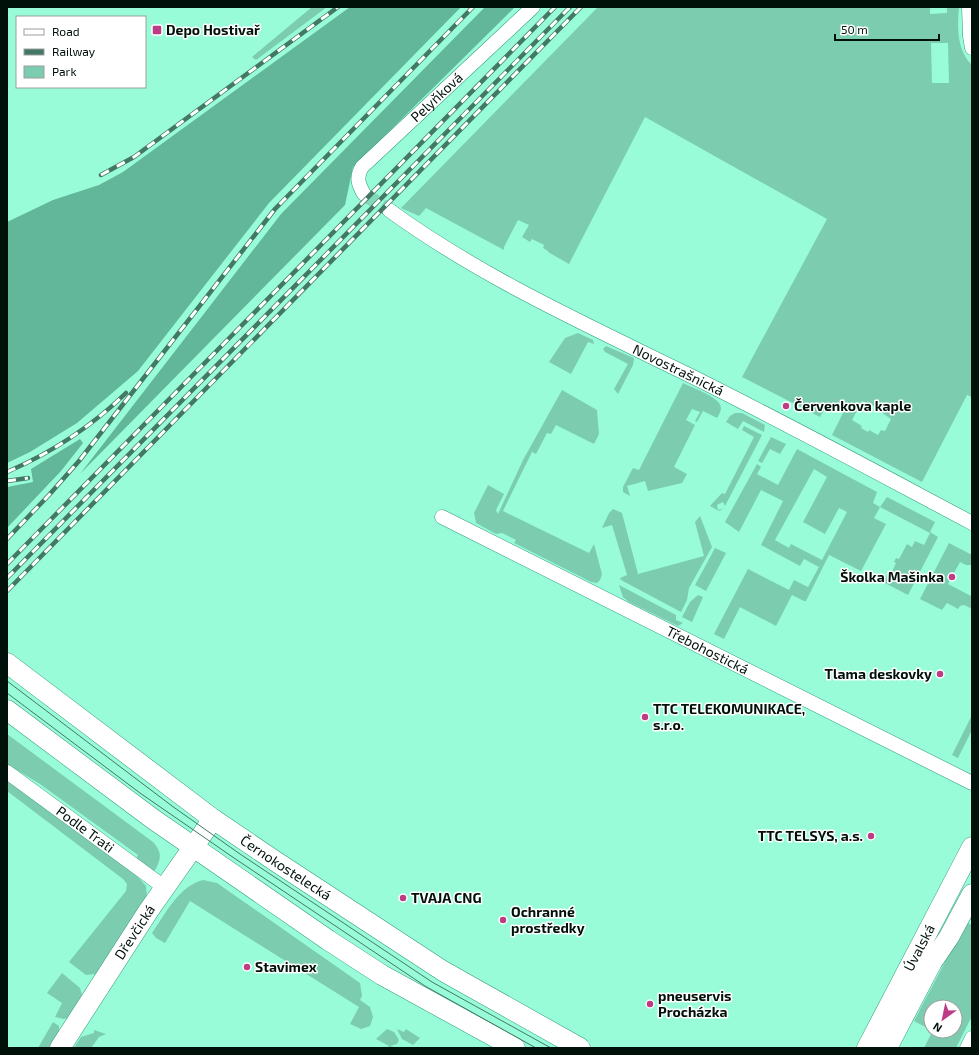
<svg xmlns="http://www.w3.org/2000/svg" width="979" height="1055" font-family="'Exo 2',sans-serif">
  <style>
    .green { fill: #7cccb0; fill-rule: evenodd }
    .forest { fill: #62b69a }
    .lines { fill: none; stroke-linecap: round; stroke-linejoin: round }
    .minor-tunnel { stroke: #81d9ba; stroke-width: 14; stroke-dasharray: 14 7; stroke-linecap: butt }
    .minor-casing { stroke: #329b7d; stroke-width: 15 }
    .secondary-casing { stroke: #329b7d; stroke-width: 21 }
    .minor { stroke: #fff; stroke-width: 14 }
    .secondary { stroke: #fff; stroke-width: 20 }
    .tram { stroke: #437865; stroke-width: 1 }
    .rail-casing { stroke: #437865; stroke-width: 4.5 }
    .rail { stroke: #fff; stroke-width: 3; stroke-dasharray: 9; stroke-linecap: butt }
    .poi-dot { fill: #be3c84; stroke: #fff; stroke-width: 1.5 }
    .labels { text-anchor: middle; stroke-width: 3; stroke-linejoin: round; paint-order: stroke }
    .poi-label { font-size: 14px; font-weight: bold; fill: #00110a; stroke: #fff; text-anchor: start }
    .street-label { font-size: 14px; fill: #00110a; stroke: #fff }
  </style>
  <rect width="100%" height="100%" fill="#98fcd9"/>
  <g class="green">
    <polygon points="312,7 327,7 256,60 252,57"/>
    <path d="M598,7H930V14L947,13V7H959C957,27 957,51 972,65V397L967,395L922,482L832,435L844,411L828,403L820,417L742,377L827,219L645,117L569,264L548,252V251L543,248L544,245L532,239L530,242L522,237L529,225L518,220L504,247V250L426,208L419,216L401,208ZM931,43H948L949,83H932ZM862,401L882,409L881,412L891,419L885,431L881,430L878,435L869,430L868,432L861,428L862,426L852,420Z"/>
    <polygon points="578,333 593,340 594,344 588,342 571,374 549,362 565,338"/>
    <polygon points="606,346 634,358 633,365 618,394 614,389 628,364 605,352 603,349"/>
    <path d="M683,383C691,387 715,396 719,403C723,408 720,413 717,418L703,411L697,422L695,421L700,412L692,409L686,420L695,425L674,467L687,474L682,483L648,491L645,481L627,486L630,496L623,492V487L633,468L639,470Z"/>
    <polygon points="562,390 597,410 599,434 594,444 556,425 551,434 547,433 536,454 532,452 503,511 589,553 594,544 602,574 600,580 597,583 591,582 514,543 516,540 502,533 496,534 476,523 474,513 488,485 504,494 496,510 498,514 523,460"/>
    <polygon points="735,413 742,413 765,425 764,432 743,421 738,429 726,422 730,416"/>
    <polygon points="744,426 762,435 725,506 723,502 717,505 718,510 724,508 719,511 710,506 722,493 725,494 754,437 742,430"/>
    <polygon points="771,437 786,444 780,454 770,449 762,463 758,461"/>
    <path d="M797,449L877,492L873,503L880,507L887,497L935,522L930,532L938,537L908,595L883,582L888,573L891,574L896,563L894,562L896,558L899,559L907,544L912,547L915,541L924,545L930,533L880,507L874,518L886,524L861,571L829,555L806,601H804L792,595L776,626L740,607L724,639L714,634L748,569L789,590L794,580L808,587L819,567L804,559L800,566L761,545L783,501L761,490L739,532L725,522L757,464L761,467L757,474L778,485ZM814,469L827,477L803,522L825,534L839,508L847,512L822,560L791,544L789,548L775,540Z"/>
    <polygon points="613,509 622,513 638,574 704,556 695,522 700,516 712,547 689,588 687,600 681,612 621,580 620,578 627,575 612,525 602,528 609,513"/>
    <polygon points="949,543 972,555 972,565 966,565 960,562 948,584 971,596 972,593 972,609 964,605 960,606 958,609 947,603 942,610 920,599"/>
    <polygon points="715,548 726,553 706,591 695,585"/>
    <polygon points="619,585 676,615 676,620 683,623 678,626 629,602 623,597"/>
    <polygon points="698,595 703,597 692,622 682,617 690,602"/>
    <polygon points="972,715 972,730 958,758 952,755"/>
    <path d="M7,734L153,842C163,853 161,860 154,872L136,859L138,855L40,784L7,764Z"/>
    <polygon points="7,778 136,875 146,886 147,897 96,974 86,975 69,962 126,891 127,884 123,879 7,791"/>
    <path d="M203,880L217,883L360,983L362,996L360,1000L370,1007L373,1017L370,1026L361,1029L350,1024L359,1007L190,901L165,943L156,938L152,933C166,913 179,886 203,880Z"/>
    <path d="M966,922L972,925V1016L956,1048H924L931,1034L928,1032L929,1029L914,1021ZM931,1007H955V1031H931Z"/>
    <polygon points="62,973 80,988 82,995 68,1018 64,1019 55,1017 62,1003 47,993"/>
    <polygon points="53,1022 59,1026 59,1032 49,1048 38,1048"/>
    <polygon points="387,1029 394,1032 399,1040 397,1044 390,1046 398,1048 387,1048 389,1046 376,1039"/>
    <polygon points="397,1029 404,1032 406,1029 420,1038 413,1045 402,1039"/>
    <polygon points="94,1030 106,1034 99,1037 91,1048 74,1048 81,1037 94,1033"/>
  </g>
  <g class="forest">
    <polygon points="350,7 461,7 269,203 138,371 77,423 30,452 7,463 7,222 53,200 99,185 123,172"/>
    <polygon points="485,7 515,7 353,167 345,205 80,474 281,214"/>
    <polygon points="80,439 83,443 61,471 7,528 7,487 33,482 31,469"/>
  </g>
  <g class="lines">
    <polyline class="minor-tunnel" points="364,194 389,210"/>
    <defs>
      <g id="minor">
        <polyline points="969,7 970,36 972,48"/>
        <path id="s1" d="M364,194C358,184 356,177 362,167L533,7"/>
        <path id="s2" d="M389,210C481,277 587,325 689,375C784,422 878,473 972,523"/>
        <path id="s3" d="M442,517L972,783"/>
        <path id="s4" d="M7,772L164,887"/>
        <polyline points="967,1048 972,1038"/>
      </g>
      <g id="secondary">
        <path id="s5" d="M7,663L213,819L275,861L443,971L580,1048"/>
        <polyline points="7,710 153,819 328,940 382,975 515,1048"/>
        <path id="s6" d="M60,1048L149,910L213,819"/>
        <path id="s7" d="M867,1048L972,847"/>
        <polyline points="887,1048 932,962 949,937 972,894"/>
      </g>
    </defs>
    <use href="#minor" class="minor-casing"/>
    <use href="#secondary" class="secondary-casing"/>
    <use href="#minor" class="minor"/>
    <use href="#secondary" class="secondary"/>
    <g class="tram">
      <polyline points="7,681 172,806 240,854 432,982 551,1048"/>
      <polyline points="7,693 140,793 234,858 425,986 536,1048"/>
    </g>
    <defs>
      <g id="rail">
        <polyline points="101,175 134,157 338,7"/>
        <path d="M7,472C51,453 91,427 126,393"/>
        <polyline points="7,481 28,478"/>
        <polyline points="7,539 49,495 79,461 275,209 473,7"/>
        <polyline points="7,564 555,7"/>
        <polyline points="7,578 570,7"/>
        <polyline points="7,591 581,7"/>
      </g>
    </defs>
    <use href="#rail" class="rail-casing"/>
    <use href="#rail" class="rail"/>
  </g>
  <g class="poi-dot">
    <rect x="152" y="25" width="10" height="10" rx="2"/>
    <circle cx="786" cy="406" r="4"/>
    <circle cx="952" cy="577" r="4"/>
    <circle cx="940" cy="674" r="4"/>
    <circle cx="645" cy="717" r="4"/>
    <circle cx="871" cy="836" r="4"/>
    <circle cx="403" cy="898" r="4"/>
    <circle cx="503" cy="920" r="4"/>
    <circle cx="247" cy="967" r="4"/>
    <circle cx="650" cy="1004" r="4"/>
  </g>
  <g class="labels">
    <g class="poi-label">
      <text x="166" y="35">Depo Hostivař</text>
      <text x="794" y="411">Červenkova kaple</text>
      <text x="944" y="582" text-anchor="end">Školka Mašinka</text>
      <text x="932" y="679" text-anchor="end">Tlama deskovky</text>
      <text x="653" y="714">TTC TELEKOMUNIKACE,<tspan x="653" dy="16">s.r.o.</tspan></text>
      <text x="863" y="841" text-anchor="end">TTC TELSYS, a.s.</text>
      <text x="411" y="903">TVAJA CNG</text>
      <text x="511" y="917">Ochranné<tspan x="511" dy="16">prostředky</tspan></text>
      <text x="255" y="972">Stavimex</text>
      <text x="658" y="1001">pneuservis<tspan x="658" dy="16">Procházka</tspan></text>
    </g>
    <g class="street-label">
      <text dy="5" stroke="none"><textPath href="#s1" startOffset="131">Pelyňková</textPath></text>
      <text dy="5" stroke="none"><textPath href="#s2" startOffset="331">Novostrašnická</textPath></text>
      <text dy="5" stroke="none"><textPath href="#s3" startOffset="297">Třebohostická</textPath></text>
      <text dy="5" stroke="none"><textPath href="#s4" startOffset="97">Podle Trati</textPath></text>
      <text dy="5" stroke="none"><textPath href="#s5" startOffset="346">Černokostelecká</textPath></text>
      <text dy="5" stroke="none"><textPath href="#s6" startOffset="138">Dřevčická</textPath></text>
      <text dy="5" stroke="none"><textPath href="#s7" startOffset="113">Úvalská</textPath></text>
    </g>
  </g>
  <rect width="979" height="1055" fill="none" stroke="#00110a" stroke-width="16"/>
  <rect x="16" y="16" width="130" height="72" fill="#ffffff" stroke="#99a09d"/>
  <rect x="24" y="29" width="20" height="6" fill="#ffffff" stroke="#99a09d"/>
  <text x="52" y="36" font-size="12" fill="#00110a">Road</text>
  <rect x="24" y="49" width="20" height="6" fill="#437865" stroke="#99a09d"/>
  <text x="52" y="56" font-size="12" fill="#00110a">Railway</text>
  <rect x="24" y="66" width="20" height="12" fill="#7cccb0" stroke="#99a09d"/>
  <text x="52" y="76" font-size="12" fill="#00110a">Park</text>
  <g transform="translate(943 1019) rotate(213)"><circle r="19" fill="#ffffff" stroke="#99a09d"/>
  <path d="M0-3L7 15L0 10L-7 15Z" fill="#be3c84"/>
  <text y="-6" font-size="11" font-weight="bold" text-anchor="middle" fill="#00110a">N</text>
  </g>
  <path d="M835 34v6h104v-6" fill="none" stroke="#00110a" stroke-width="2"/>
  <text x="841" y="34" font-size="12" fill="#00110a" stroke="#ffffff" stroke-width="3" paint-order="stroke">50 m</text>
</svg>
